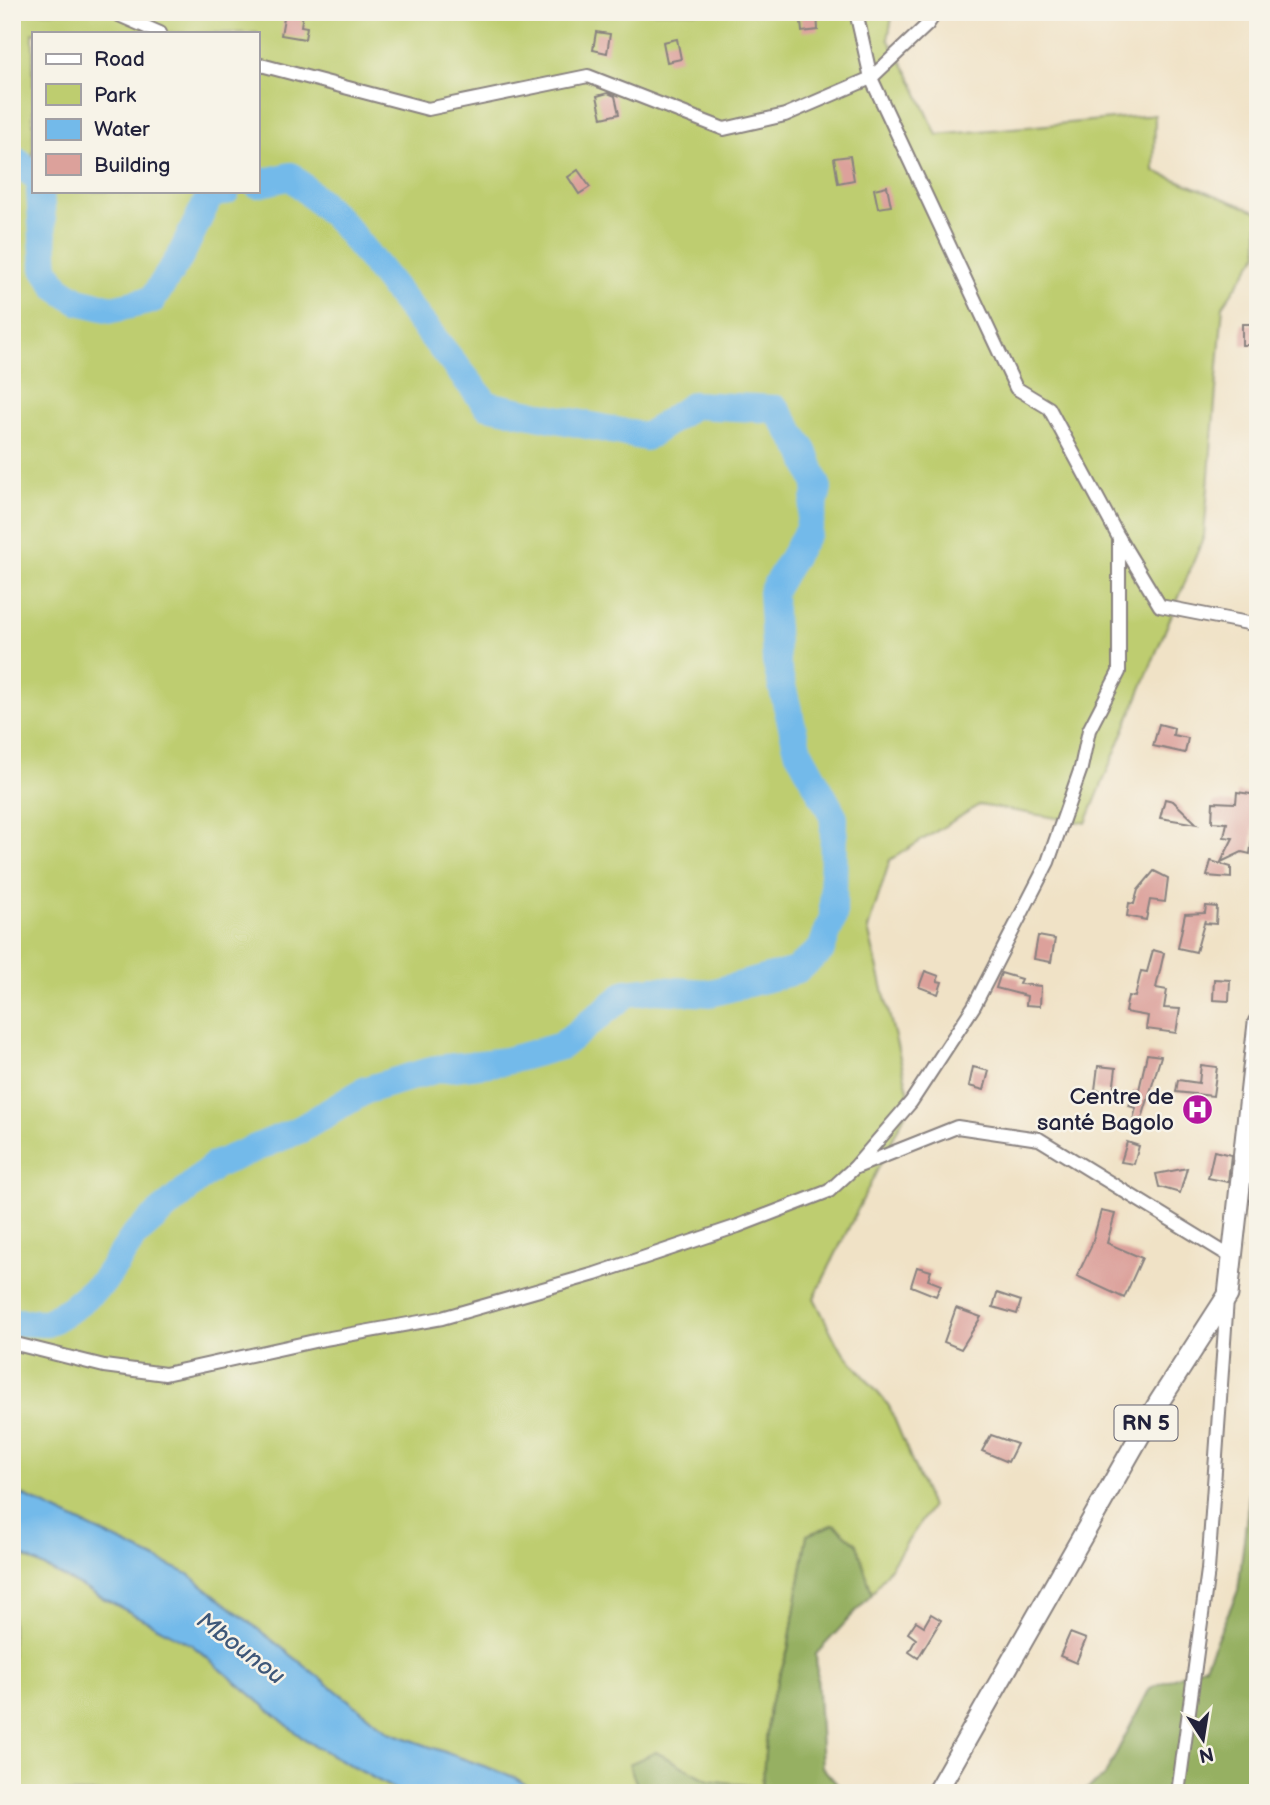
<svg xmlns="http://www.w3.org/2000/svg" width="1270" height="1805" font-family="'Balsamiq Sans',sans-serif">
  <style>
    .green { fill: #becd6f; stroke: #707855; stroke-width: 2; fill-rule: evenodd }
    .forest { fill: #96b062; stroke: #5c694e; stroke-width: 2 }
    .water { fill: #73baea; stroke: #4a6e92; stroke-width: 2 }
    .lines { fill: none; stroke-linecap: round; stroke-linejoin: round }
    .river { stroke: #73baea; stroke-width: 28 }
    .building { fill: #dca19b }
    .street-casing { stroke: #898280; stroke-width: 16 }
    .primary-casing { stroke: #898280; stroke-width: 23 }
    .street { stroke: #fff; stroke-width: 12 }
    .primary { stroke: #fff; stroke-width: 19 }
    .labels { text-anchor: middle; stroke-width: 5; stroke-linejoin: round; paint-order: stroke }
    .shield { fill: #f7f3e8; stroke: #62616f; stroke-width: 2 }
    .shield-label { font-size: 21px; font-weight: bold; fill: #22223b }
    .poi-label { font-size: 23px; fill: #22223b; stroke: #f7f3e8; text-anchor: end }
    .water-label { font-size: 24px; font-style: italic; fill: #3e5778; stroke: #f7f3e8 }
  </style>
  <rect width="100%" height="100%" fill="#f7f3e8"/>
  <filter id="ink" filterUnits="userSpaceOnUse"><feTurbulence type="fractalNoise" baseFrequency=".0143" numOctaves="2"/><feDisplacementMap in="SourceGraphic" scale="14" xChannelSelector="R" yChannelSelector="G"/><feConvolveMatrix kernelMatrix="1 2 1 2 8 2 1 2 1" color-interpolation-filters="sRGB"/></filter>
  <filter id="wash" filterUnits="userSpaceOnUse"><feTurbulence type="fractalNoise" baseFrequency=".00686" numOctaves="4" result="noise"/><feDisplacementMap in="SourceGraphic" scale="28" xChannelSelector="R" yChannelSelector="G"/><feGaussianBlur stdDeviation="1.57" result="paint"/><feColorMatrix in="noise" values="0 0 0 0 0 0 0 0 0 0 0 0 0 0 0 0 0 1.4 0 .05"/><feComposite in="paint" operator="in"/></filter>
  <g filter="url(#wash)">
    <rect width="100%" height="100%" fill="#f0e2c6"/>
    <g class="green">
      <path d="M12,12H893L888,39L909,74L937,135L1155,115L1154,171L1258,212V254L1223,306L1204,536L1086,823L979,805L890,860L868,929L911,1102L814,1298L837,1344L889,1406L931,1507L872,1594L856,1544L807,1535L788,1650L769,1706L762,1788L708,1780L656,1752L637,1789L640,1793H538L514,1777L389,1732L188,1574L12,1490ZM33,33H257V191H33Z"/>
      <polygon points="12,1550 192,1645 306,1741 401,1793 12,1793"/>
    </g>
    <g class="forest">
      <polygon points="1258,1451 1258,1793 1081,1793 1104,1777 1150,1688 1205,1665 1238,1591 1254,1454"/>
      <polygon points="834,1524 857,1544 872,1594 816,1654 822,1767 845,1793 640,1793 629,1764 656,1752 708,1780 762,1787 769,1706 788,1650 807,1535"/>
    </g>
    <polygon class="water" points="12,1490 188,1574 389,1732 514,1777 538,1793 401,1793 306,1741 192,1645 12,1550"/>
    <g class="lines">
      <g class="river">
        <polyline points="12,158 33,174"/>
        <polyline points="40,191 45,268 58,288 78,301 112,309 152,300 180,257 210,195 226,191"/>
        <polyline points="12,1322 47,1323 72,1308 103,1282 135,1235 215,1165 301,1129 366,1090 437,1069 506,1061 561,1046 627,993 654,990 711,993 795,971 821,950 833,917 834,817 798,750 776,662 772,592 808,531 818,488 804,451 776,409 693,405 646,437 487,405 341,222 291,176 257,184"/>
      </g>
    </g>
    <g id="blocks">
      <g class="building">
        <polygon points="285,12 303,14 301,26 307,27 305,39 281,35"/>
        <polygon points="800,12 817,12 818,30 802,32"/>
        <polygon points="596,32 610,34 607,53 593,50"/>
        <polygon points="677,39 681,59 667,62 663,42"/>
        <polygon points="608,93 615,96 619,114 602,118 597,96"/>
        <polygon points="850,156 854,180 838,183 834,158"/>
        <polygon points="578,170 590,187 579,194 568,177"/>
        <polygon points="887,186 891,206 878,208 874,189"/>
        <rect x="1242" y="324" width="16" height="21"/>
        <polygon points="1159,724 1174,728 1173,735 1188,738 1185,753 1153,746"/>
        <polygon points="1237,792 1258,795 1250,854 1242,852 1221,862 1233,838 1224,837 1227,823 1212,822 1213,802 1236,803"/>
        <polygon points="1165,799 1173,801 1197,824 1160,818"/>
        <polygon points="1211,861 1231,867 1231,878 1207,876"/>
        <polygon points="1154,871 1168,878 1165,902 1150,900 1146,920 1127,916 1129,903 1134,904 1138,890"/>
        <polygon points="1206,906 1217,907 1216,924 1204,923 1205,920 1196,952 1178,948 1185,914 1205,913"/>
        <polygon points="1038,936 1055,939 1051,962 1034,959"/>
        <polygon points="1153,950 1164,953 1156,988 1167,990 1164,1008 1180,1009 1176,1033 1146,1029 1148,1016 1125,1012 1128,996 1135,997 1141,971 1147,972"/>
        <polygon points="925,971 939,976 937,981 942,982 938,994 919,987"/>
        <polygon points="1001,973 1021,979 1019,984 1041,986 1040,1006 1026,1005 1027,996 996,988"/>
        <polygon points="1214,979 1230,980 1229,1001 1213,1000"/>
        <polygon points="1147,1054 1161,1056 1141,1122 1133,1120 1136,1108 1129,1106 1135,1089 1139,1090"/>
        <polygon points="1201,1065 1217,1067 1213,1096 1176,1092 1178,1080 1199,1083"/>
        <polygon points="1098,1066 1116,1068 1113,1092 1095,1090"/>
        <polygon points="973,1067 989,1071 984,1090 969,1086"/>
        <polygon points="1127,1142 1139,1146 1134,1164 1121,1162"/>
        <polygon points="1214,1151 1231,1155 1228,1182 1208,1178"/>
        <polygon points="1187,1168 1180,1193 1159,1187 1156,1174"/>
        <polygon points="1101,1211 1115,1214 1107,1243 1142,1258 1124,1298 1077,1276 1091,1247"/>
        <polygon points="917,1267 931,1271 928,1280 941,1285 936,1296 911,1286"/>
        <polygon points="997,1293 1021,1301 1017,1314 993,1307"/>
        <polygon points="956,1308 981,1317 961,1349 944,1342"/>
        <polygon points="991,1435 1017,1444 1008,1462 982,1451"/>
        <polygon points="931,1614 941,1620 918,1658 909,1652 916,1639 908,1633 916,1621 924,1626"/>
        <polygon points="1070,1633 1086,1639 1076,1663 1060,1656"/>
      </g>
    </g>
  </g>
  <g filter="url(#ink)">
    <use href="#blocks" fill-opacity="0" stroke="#898280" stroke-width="2"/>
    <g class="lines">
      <defs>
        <g id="street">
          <polyline points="112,12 160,33"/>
          <polyline points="856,12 871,78 1016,388 1049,408 1119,538 1160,606 1258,625"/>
          <polyline points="257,64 428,109 588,76 724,129 785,115 871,78 927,25 936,12"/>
          <polyline points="855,1167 911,1102 974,1006 1048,862 1081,768 1089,730 1119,672 1119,538"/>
          <polyline points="12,1343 104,1366 165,1374 319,1340 442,1318 595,1274 738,1226 829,1191 854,1168 957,1127 1039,1139 1233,1258"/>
          <polyline points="1178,1793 1208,1570 1227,1299"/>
        </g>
        <polyline id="primary" points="936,1793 1159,1402 1228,1295 1258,1023"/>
      </defs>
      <use href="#street" class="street-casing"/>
      <use href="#primary" class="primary-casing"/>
      <use href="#street" class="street"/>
      <use href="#primary" class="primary"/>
    </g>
  </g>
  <defs>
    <symbol id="hospital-disc" viewBox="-11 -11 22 22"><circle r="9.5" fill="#b5179e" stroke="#f7f3e8"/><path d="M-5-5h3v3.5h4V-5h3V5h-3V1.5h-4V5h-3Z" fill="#fff"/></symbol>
  </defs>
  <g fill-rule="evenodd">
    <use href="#hospital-disc" x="1180" y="1092" width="35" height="35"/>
  </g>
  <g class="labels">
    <rect class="shield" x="1114.5" y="1405.5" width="63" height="35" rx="5"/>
    <g class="shield-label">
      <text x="1146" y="1430">RN 5</text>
    </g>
    <g class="poi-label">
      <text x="1174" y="1104">Centre de<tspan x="1174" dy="26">santé Bagolo</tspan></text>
    </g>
    <g class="water-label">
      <text transform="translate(241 1648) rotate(37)" y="8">Mbounou</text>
    </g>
  </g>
  <rect width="1270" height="1805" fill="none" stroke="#f7f3e8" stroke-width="42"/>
  <rect x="32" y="32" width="228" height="161" fill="#f7f3e8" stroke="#a29fa3" stroke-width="2"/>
  <rect x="46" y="54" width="35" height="10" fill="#ffffff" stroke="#a29fa3" stroke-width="2"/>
  <text x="94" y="66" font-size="21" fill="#22223b">Road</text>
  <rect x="46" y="84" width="35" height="21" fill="#becd6f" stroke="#a29fa3" stroke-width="2"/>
  <text x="94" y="102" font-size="21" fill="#22223b">Park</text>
  <rect x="46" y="119" width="35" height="21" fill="#73baea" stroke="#a29fa3" stroke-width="2"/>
  <text x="94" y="136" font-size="21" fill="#22223b">Water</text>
  <rect x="46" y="154" width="35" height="21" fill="#dca19b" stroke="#a29fa3" stroke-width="2"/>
  <text x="94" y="172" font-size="21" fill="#22223b">Building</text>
  <g transform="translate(1203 1739) rotate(168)" stroke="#f7f3e8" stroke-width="5" paint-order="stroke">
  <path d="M0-5L12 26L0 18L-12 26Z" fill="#22223b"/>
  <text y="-10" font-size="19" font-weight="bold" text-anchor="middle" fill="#22223b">N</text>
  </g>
</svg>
